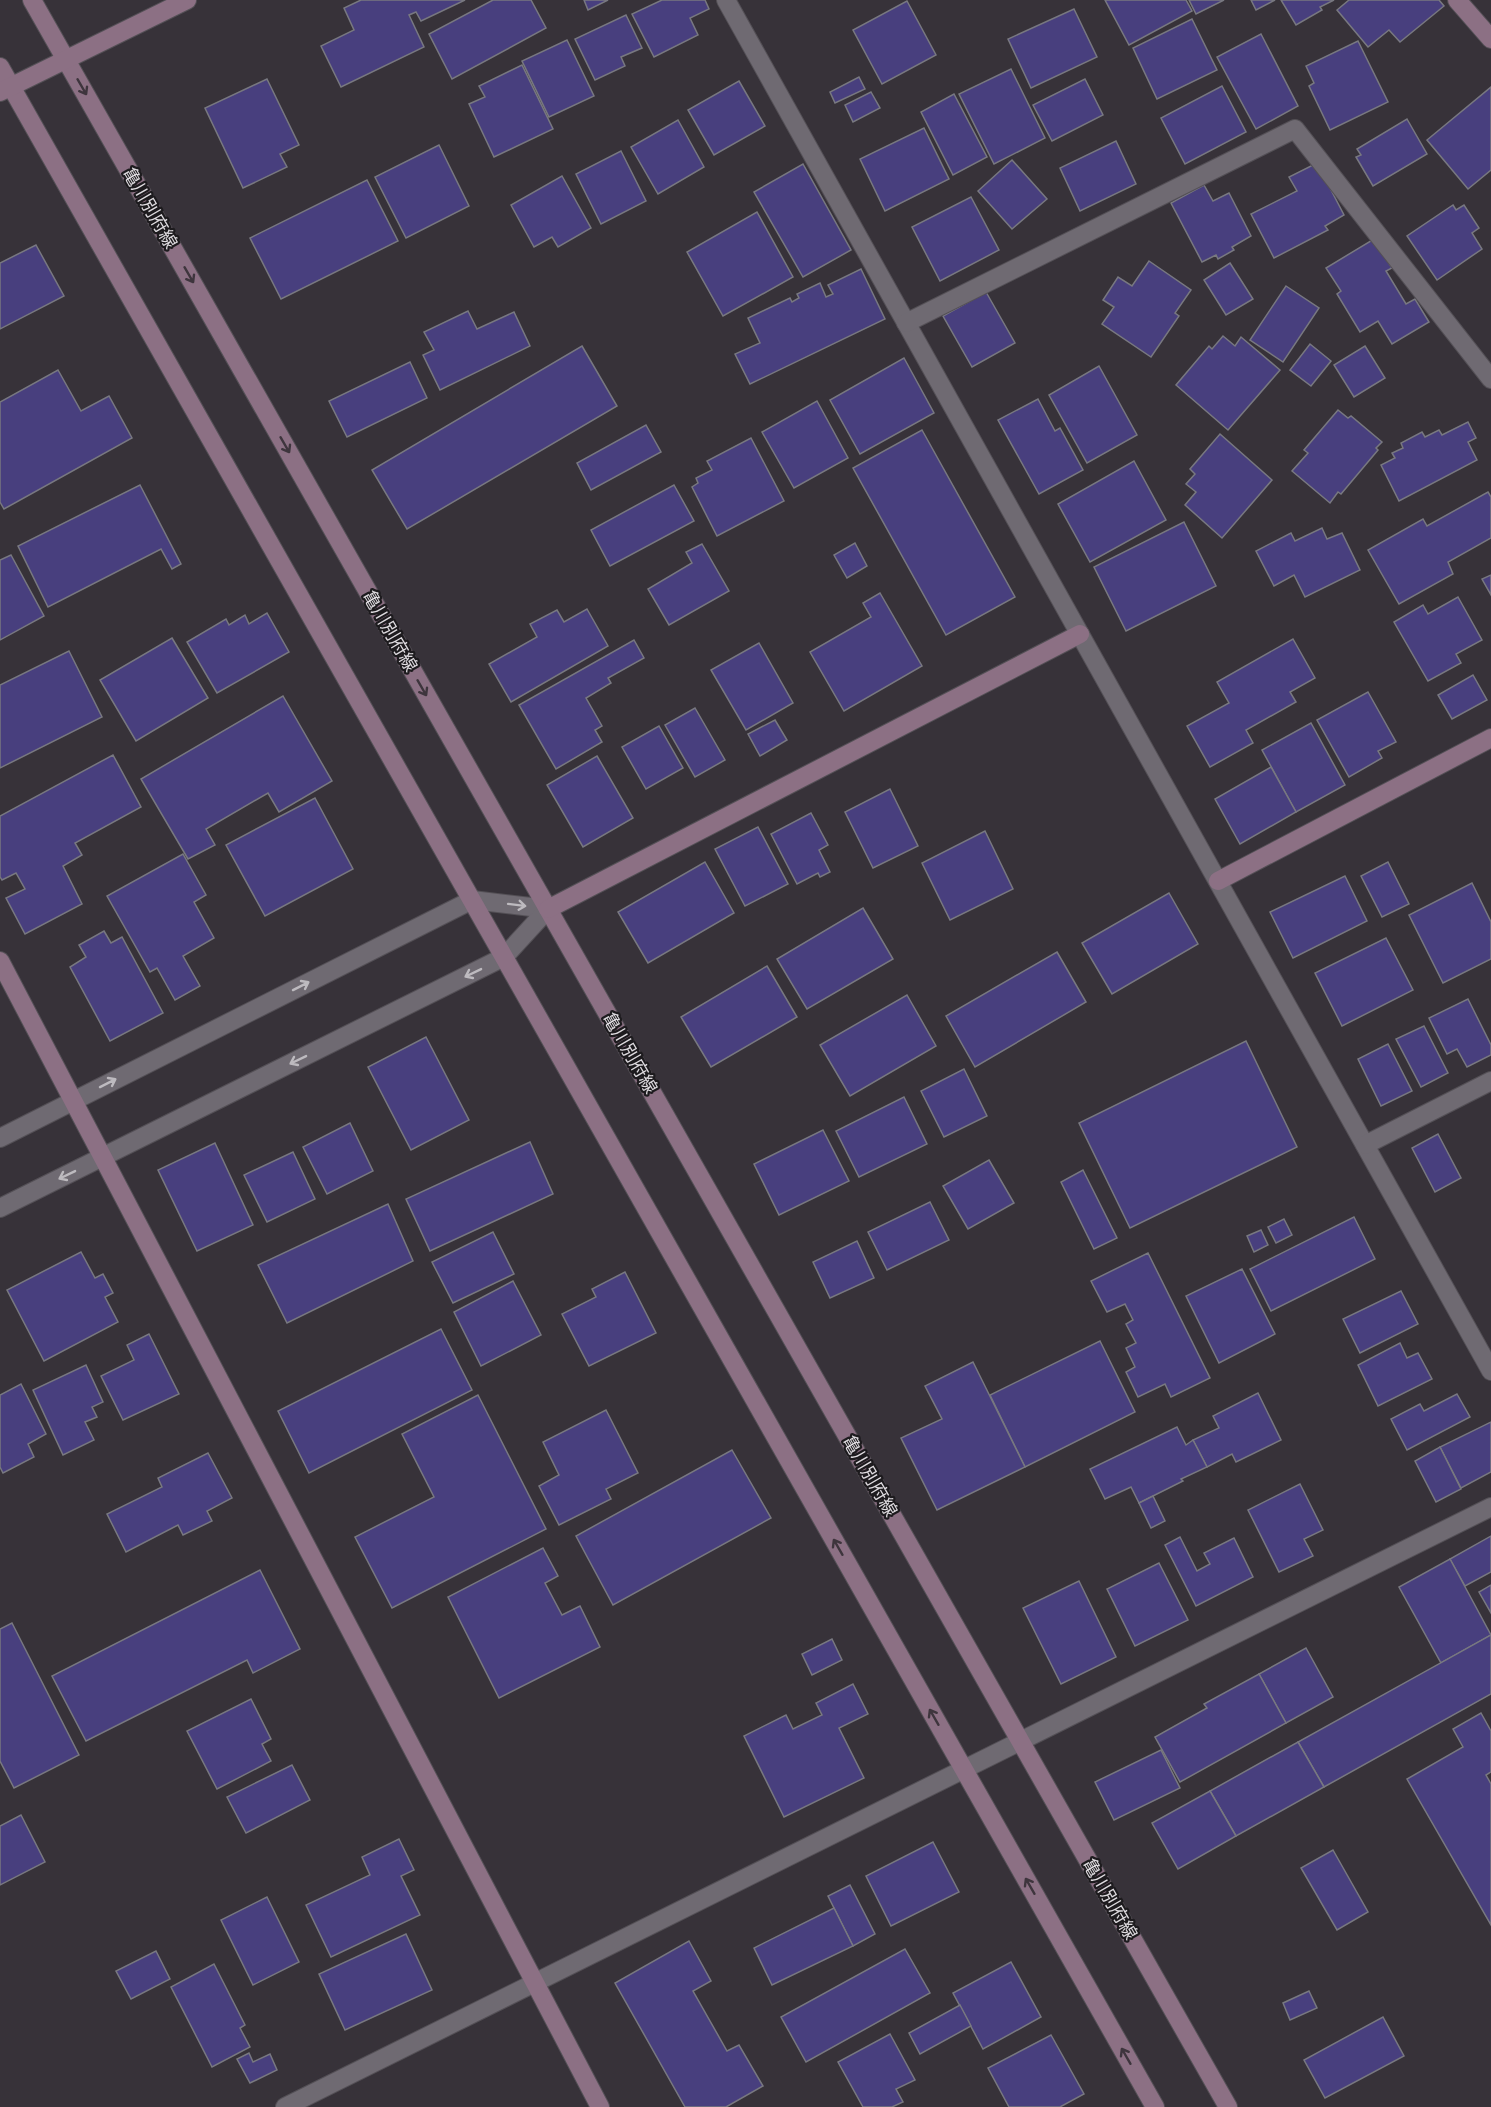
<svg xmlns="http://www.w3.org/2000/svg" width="1491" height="2107" font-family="'Asap Condensed','Noto Sans JP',sans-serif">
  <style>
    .building { fill: #483f7e; stroke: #787880; stroke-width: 1.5 }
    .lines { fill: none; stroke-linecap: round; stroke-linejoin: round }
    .street-casing { stroke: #545056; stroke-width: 20 }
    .secondary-casing { stroke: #545056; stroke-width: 20 }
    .street { stroke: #6f6a72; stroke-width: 18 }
    .secondary { stroke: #8c7084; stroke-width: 18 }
    .oneway { stroke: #3e353d }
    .oneway2 { stroke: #bdbabf }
    .labels { text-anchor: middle; stroke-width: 4.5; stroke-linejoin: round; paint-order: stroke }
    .street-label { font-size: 18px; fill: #dfdce0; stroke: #1d1b1e }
  </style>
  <rect width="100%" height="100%" fill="#373239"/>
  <g class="building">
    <polygon points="361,0 465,0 421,21 416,12 409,15 424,47 341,87 321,46 354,30 344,8"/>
    <polygon points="493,0 531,0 546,28 452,79 429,34"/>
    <polygon points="584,0 608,0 588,10"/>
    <polygon points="662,0 705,0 709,9 690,18 698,35 654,57 632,14"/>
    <polygon points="1105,0 1186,0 1192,11 1129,45"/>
    <polygon points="1189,0 1224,0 1196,14"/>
    <polygon points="1251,0 1275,0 1256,10"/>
    <polygon points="1281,0 1334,0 1320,7 1322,10 1296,25"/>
    <polygon points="1349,0 1439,0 1444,6 1400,42 1389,30 1368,47 1337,10"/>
    <polygon points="907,1 936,55 882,84 853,30"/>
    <polygon points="1074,9 1097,57 1031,88 1008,39"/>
    <polygon points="626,15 642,48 621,57 625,66 595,80 575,39"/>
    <polygon points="1192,19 1217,70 1157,99 1133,48"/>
    <polygon points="1261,34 1298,106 1256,129 1217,57"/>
    <polygon points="567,40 594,96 549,117 522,61"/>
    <polygon points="1358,41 1388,102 1330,130 1309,86 1314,83 1306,66"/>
    <polygon points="522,65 553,129 494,157 469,104 485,97 479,86"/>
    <polygon points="1011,69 1045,138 994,164 959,94"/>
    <polygon points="859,77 865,89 835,103 830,92"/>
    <polygon points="267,79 299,145 280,154 287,167 243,188 205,108"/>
    <polygon points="1085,79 1103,115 1052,141 1033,105"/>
    <polygon points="739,81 765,126 714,155 688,110"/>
    <polygon points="1222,86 1246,132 1185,164 1161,118"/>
    <polygon points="1491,87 1491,170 1468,189 1427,140"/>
    <polygon points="871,92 880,108 853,122 845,105"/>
    <polygon points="954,94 987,157 953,175 921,112"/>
    <polygon points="1407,119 1427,154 1373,186 1356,157 1361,155 1357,149"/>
    <polygon points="678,120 704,167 658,194 631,147"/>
    <polygon points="924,128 949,179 885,211 860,159"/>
    <polygon points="1116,141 1136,184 1080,211 1060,168"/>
    <polygon points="439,145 469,206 406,238 375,177"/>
    <polygon points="621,151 646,201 601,224 576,174"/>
    <polygon points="1012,160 1047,199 1012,229 978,191"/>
    <polygon points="1317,163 1344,215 1325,226 1328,230 1274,258 1251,214 1297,191 1289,177"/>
    <polygon points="803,164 851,250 803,277 754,192"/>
    <polygon points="562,176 591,228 558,247 552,237 534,247 511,205"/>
    <polygon points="367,180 398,241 281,299 250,238"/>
    <polygon points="1204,185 1213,201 1229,193 1251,236 1232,247 1234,250 1218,259 1216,255 1202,262 1171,203"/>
    <polygon points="971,197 999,250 940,281 912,227"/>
    <polygon points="1453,205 1456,210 1464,205 1479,228 1472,233 1482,249 1437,280 1407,236"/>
    <polygon points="757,212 793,277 723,316 687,252"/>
    <polygon points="1374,239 1392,268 1386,271 1406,304 1415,299 1429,322 1392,344 1378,321 1360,332 1337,294 1341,291 1326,268"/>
    <polygon points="36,245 64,296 0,329 0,263"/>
    <polygon points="1149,261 1191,290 1175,313 1179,316 1151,357 1102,324 1114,307 1103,300 1118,277 1132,286"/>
    <polygon points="1230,263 1253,299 1226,315 1204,280"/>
    <polygon points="861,269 885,319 750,384 735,354 760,343 748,318 790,298 792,302 799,298 797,294 820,283 826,297 833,294 828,285"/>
    <polygon points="1286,286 1319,308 1283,362 1250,340"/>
    <polygon points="986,292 1015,343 972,367 943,316"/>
    <polygon points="468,311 477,329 514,312 530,346 440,390 423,355 434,350 424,332"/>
    <polygon points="1223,336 1235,346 1241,337 1280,370 1228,430 1176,385 1209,346 1212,349"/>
    <polygon points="1310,344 1331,361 1311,386 1290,370"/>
    <polygon points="582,346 617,406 407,529 372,470"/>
    <polygon points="1365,346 1385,378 1354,397 1334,365"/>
    <polygon points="904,358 934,413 860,454 830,400"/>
    <polygon points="410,362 427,398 347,437 329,401"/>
    <polygon points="1099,366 1137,435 1087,463 1049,395"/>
    <polygon points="58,370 81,411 109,396 132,438 4,509 0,502 0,402"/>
    <polygon points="1038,399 1055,431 1060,428 1083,470 1039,494 998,420"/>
    <polygon points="817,401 848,458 794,488 762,432"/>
    <polygon points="1338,410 1348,418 1351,416 1382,442 1376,448 1378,450 1341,494 1338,492 1330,503 1292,471 1308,453 1304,450"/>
    <polygon points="1468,422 1476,438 1468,442 1477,460 1399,501 1381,465 1395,458 1392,453 1403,448 1401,443 1422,432 1425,437 1439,430 1442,435"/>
    <polygon points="646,425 661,452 591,490 577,463"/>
    <polygon points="922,430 1015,597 946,635 853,468"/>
    <polygon points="1220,434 1272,480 1222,538 1185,505 1196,492 1186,484 1195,474 1190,469"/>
    <polygon points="751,438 784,501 717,536 692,487 698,483 696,478 712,470 707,461"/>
    <polygon points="1134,461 1166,520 1090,562 1058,504"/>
    <polygon points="140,485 181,564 172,569 161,549 48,607 18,546"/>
    <polygon points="674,485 694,521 610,566 591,530"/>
    <polygon points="1488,492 1491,497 1491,538 1448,562 1453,574 1399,604 1368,550 1423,519 1427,526"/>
    <polygon points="1184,522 1216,586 1126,631 1094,567"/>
    <polygon points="1322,528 1327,539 1342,533 1360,570 1305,597 1294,575 1274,586 1256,551 1291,533 1295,541"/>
    <polygon points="855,543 867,566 847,578 834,555"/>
    <polygon points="702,544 729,591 669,625 648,589 692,563 686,552"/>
    <polygon points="11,555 44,616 0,640 0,560"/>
    <polygon points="1491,575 1491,595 1482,579"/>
    <polygon points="880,593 922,666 844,711 810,652 871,617 863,603"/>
    <polygon points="1458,597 1482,640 1456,654 1461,663 1428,681 1394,622 1423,605 1428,614"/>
    <polygon points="587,609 608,646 511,702 489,664 537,637 530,624 557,610 564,622"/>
    <polygon points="267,613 289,652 217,693 187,642 226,619 229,625 245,615 249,624"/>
    <polygon points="172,638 208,698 136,741 100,680"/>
    <polygon points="1293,639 1315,678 1290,692 1296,702 1246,730 1253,743 1210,767 1187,726 1229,703 1217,682"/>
    <polygon points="634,640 644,658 608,678 611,683 586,698 602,726 595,730 602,742 556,769 519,705"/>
    <polygon points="759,643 793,703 746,730 711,670"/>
    <polygon points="69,651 102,717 0,768 0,685"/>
    <polygon points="1473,675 1487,700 1452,719 1438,695"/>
    <polygon points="1368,692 1396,742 1378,751 1382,758 1349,777 1317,720"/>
    <polygon points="283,696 332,781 279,812 268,793 206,829 215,845 188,859 141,779"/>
    <polygon points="695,708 725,760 695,777 665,725"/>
    <polygon points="775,720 787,740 760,756 748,734"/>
    <polygon points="1311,723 1345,785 1296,812 1262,750"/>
    <polygon points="659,726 683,768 646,789 622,747"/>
    <polygon points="113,755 141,807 75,843 82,855 63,866 82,904 25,934 6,898 25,889 16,873 2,880 0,877 0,816"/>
    <polygon points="597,756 633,818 583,847 547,785"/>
    <polygon points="1271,767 1296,812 1240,844 1215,799"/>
    <polygon points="890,789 918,846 873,868 845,812"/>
    <polygon points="315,798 353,869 265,916 226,845"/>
    <polygon points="811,813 828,845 819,850 830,872 820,877 818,873 797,884 771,834"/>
    <polygon points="758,827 788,884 745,906 715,849"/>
    <polygon points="985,831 1013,889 950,920 922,863"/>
    <polygon points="183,854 206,895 194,902 214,938 183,956 200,986 175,1000 157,968 150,972 107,896"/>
    <polygon points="705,862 734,913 648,963 618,912"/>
    <polygon points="1388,862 1409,904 1382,917 1361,876"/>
    <polygon points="1345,876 1367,921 1293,958 1270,912"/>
    <polygon points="1472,883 1491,922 1491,959 1443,983 1409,915"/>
    <polygon points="1169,893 1198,944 1112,994 1082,943"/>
    <polygon points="863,908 893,959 807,1009 777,959"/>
    <polygon points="104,931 111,943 122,937 163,1013 110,1041 70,967 86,957 79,945"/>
    <polygon points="1386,938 1413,990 1342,1026 1315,973"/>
    <polygon points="1057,952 1086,1002 975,1067 946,1016"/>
    <polygon points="767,966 797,1017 711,1067 681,1017"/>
    <polygon points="907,995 936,1046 850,1096 820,1045"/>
    <polygon points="1468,999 1491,1045 1491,1055 1467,1067 1457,1049 1447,1054 1429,1018"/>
    <polygon points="1424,1026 1448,1073 1421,1087 1396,1039"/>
    <polygon points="426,1037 469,1120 411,1150 368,1067"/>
    <polygon points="1246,1041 1297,1147 1130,1228 1079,1123"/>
    <polygon points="1388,1044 1412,1091 1381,1106 1358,1059"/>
    <polygon points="964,1069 987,1116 944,1137 921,1091"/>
    <polygon points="904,1097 927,1144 859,1177 836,1131"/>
    <polygon points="350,1123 373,1171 327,1194 303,1147"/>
    <polygon points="823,1130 849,1181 779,1215 754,1164"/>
    <polygon points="1438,1134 1461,1178 1435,1192 1412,1148"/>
    <polygon points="530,1142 553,1194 430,1251 406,1199"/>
    <polygon points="215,1143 253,1225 197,1251 158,1170"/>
    <polygon points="293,1152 315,1199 267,1222 244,1175"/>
    <polygon points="989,1160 1014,1203 968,1229 943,1186"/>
    <polygon points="1083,1170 1117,1238 1094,1249 1061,1182"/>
    <polygon points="930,1202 949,1240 887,1270 868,1232"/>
    <polygon points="388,1204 413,1261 287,1323 258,1265"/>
    <polygon points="1354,1217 1375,1259 1271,1311 1250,1269"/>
    <polygon points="1284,1219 1292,1235 1276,1243 1268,1227"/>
    <polygon points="1261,1230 1268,1245 1254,1252 1247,1236"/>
    <polygon points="493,1232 514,1274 453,1303 432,1262"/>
    <polygon points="857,1241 874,1278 830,1298 813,1262"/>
    <polygon points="81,1252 95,1278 103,1274 113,1293 105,1297 118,1322 44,1361 7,1290"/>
    <polygon points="1148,1253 1210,1378 1171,1397 1165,1384 1138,1397 1126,1372 1135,1367 1126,1348 1136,1343 1126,1324 1133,1320 1125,1304 1107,1312 1091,1281"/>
    <polygon points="1242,1269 1275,1334 1219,1363 1186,1296"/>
    <polygon points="625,1272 656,1333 589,1366 562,1314 596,1297 592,1289"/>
    <polygon points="513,1281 541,1335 481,1366 454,1312"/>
    <polygon points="1401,1291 1418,1324 1360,1353 1343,1319"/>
    <polygon points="441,1329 472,1390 309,1473 278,1411"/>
    <polygon points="149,1334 179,1394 123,1420 101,1376 134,1360 127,1345"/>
    <polygon points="1100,1341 1135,1412 1025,1467 990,1395"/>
    <polygon points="1400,1343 1407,1358 1418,1353 1432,1379 1378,1406 1358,1365"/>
    <polygon points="973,1362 1025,1467 937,1510 901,1438 942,1419 925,1386"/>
    <polygon points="86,1365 103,1402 92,1407 97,1417 85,1422 94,1440 63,1455 33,1390"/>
    <polygon points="21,1384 46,1434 28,1444 34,1457 3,1473 0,1467 0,1395"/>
    <polygon points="1258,1393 1281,1440 1236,1462 1232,1454 1207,1467 1193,1440 1219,1428 1213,1416"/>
    <polygon points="1457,1394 1470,1417 1407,1450 1391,1419 1420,1404 1424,1411"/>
    <polygon points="478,1395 546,1529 392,1608 355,1537 434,1497 402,1434"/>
    <polygon points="606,1410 638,1473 606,1489 611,1499 559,1525 539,1486 559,1475 543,1442"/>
    <polygon points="1491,1422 1491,1472 1461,1488 1440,1447"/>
    <polygon points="1177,1427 1186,1445 1193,1440 1207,1467 1181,1479 1183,1481 1139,1503 1131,1487 1105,1499 1090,1469"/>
    <polygon points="1440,1447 1461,1489 1436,1502 1415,1461"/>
    <polygon points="732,1450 771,1518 613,1605 576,1536"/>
    <polygon points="208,1453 232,1498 207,1511 212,1521 183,1535 178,1525 126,1552 107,1514 162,1487 158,1478"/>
    <polygon points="1300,1484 1323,1530 1304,1539 1313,1556 1279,1572 1248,1510"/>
    <polygon points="1153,1496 1165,1521 1151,1528 1139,1503"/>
    <polygon points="1491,1536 1491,1572 1465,1586 1450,1559"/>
    <polygon points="1180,1537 1197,1571 1210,1564 1204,1553 1234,1538 1253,1577 1196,1606 1165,1545"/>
    <polygon points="543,1548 558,1576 545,1583 562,1615 580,1606 600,1647 499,1698 448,1597"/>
    <polygon points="1450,1559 1491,1635 1441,1663 1399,1587"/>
    <polygon points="1159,1563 1188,1620 1135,1646 1107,1589"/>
    <polygon points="260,1570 300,1649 253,1673 247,1660 86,1741 52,1676"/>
    <polygon points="1079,1581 1116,1657 1061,1684 1023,1608"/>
    <polygon points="1491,1585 1491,1613 1479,1592"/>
    <polygon points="12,1623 79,1755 14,1788 0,1761 0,1629"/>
    <polygon points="1491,1635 1491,1694 1324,1787 1298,1742"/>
    <polygon points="832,1639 842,1660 812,1675 802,1654"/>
    <polygon points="1306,1648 1333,1697 1286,1723 1259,1674"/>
    <polygon points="1259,1674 1286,1723 1180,1782 1155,1737 1207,1708 1204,1704"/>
    <polygon points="853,1684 868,1714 839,1728 864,1778 784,1817 744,1736 786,1715 793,1729 822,1715 816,1703"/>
    <polygon points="251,1699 271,1739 262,1744 271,1761 217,1789 187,1731"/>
    <polygon points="1481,1713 1491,1731 1491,1772 1486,1775 1491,1784 1491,1925 1407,1779 1463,1747 1453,1729"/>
    <polygon points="1298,1742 1324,1787 1236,1836 1210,1791"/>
    <polygon points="1161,1750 1180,1788 1114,1820 1095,1782"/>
    <polygon points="292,1765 310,1800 246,1833 227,1797"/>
    <polygon points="1210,1791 1236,1836 1178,1869 1152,1823"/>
    <polygon points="21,1815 45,1862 0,1885 0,1826"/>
    <polygon points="399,1839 414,1870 401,1876 420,1915 331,1957 306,1905 370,1875 362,1857"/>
    <polygon points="933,1842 959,1892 891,1926 866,1876"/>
    <polygon points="1333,1850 1368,1912 1337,1930 1301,1868"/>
    <polygon points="850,1885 875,1934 853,1946 828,1896"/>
    <polygon points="267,1897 299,1962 253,1985 221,1920"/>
    <polygon points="834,1908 853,1946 772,1985 754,1948"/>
    <polygon points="406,1934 432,1990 345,2030 319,1974"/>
    <polygon points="689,1941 711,1981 693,1991 727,2051 739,2045 763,2086 726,2107 685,2107 615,1983"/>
    <polygon points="905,1949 930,1993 806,2062 781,2017"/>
    <polygon points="156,1951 170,1979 131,1999 116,1971"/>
    <polygon points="1011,1962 1041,2017 983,2049 953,1993"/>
    <polygon points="214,1964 245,2025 240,2028 250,2047 212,2067 171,1987"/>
    <polygon points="1309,1991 1317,2008 1290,2020 1283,2003"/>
    <polygon points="960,2005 971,2026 920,2054 909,2033"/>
    <polygon points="1383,2017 1404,2056 1325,2098 1304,2060"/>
    <polygon points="890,2034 915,2080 896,2089 903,2102 892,2107 863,2107 838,2062"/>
    <polygon points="1051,2035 1084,2094 1060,2107 1009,2107 988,2068"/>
    <polygon points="249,2053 253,2062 270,2054 277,2070 250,2083 237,2059"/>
  </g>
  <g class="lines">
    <defs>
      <g id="street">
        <polyline points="726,0 1491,1371"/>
        <polyline points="906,323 1295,129 1491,379"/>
        <polyline points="0,1138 472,900 548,909"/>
        <polyline points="1365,1145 1491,1081"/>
        <polyline points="0,1208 504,957 548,909"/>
        <polyline points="285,2107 1491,1507"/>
      </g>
      <g id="secondary">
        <polyline points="32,0 1228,2107"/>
        <polyline points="1457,0 1491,39"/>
        <polyline points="0,67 1155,2107"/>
        <polyline points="0,92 187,0"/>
        <polyline points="1218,881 1491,738"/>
        <polyline points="548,909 1080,634"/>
        <polyline points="0,961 600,2107"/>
      </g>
    </defs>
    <use href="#street" class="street-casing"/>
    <use href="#secondary" class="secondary-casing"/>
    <use href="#street" class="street"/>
    <use href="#secondary" class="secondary"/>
  </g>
  <defs><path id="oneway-shaft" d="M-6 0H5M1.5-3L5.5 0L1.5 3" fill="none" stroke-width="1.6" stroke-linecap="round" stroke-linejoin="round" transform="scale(1.5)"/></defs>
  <g class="oneway">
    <use href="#oneway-shaft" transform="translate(82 87) rotate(60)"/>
    <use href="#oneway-shaft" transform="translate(189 275) rotate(60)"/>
    <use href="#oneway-shaft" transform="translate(285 445) rotate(60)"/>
    <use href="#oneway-shaft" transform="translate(422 688) rotate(60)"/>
    <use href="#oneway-shaft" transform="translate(838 1547) rotate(-120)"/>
    <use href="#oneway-shaft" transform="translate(934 1717) rotate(-120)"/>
    <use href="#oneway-shaft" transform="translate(1030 1886) rotate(-120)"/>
    <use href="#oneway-shaft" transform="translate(1126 2056) rotate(-120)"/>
  </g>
  <g class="oneway2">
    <use href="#oneway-shaft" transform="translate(517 905) rotate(7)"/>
    <use href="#oneway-shaft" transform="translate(473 973) rotate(154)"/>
    <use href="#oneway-shaft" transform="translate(301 986) rotate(-27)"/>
    <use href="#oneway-shaft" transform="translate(298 1060) rotate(154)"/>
    <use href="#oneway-shaft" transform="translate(108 1083) rotate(-27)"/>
    <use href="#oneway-shaft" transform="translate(67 1175) rotate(154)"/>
  </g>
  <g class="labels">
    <g class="street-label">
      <text transform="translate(150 208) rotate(60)" y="6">亀川別府線</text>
      <text transform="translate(390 631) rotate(60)" y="6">亀川別府線</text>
      <text transform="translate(630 1053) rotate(60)" y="6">亀川別府線</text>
      <text transform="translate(870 1476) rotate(60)" y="6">亀川別府線</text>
      <text transform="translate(1110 1899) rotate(60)" y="6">亀川別府線</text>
    </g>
  </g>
</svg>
